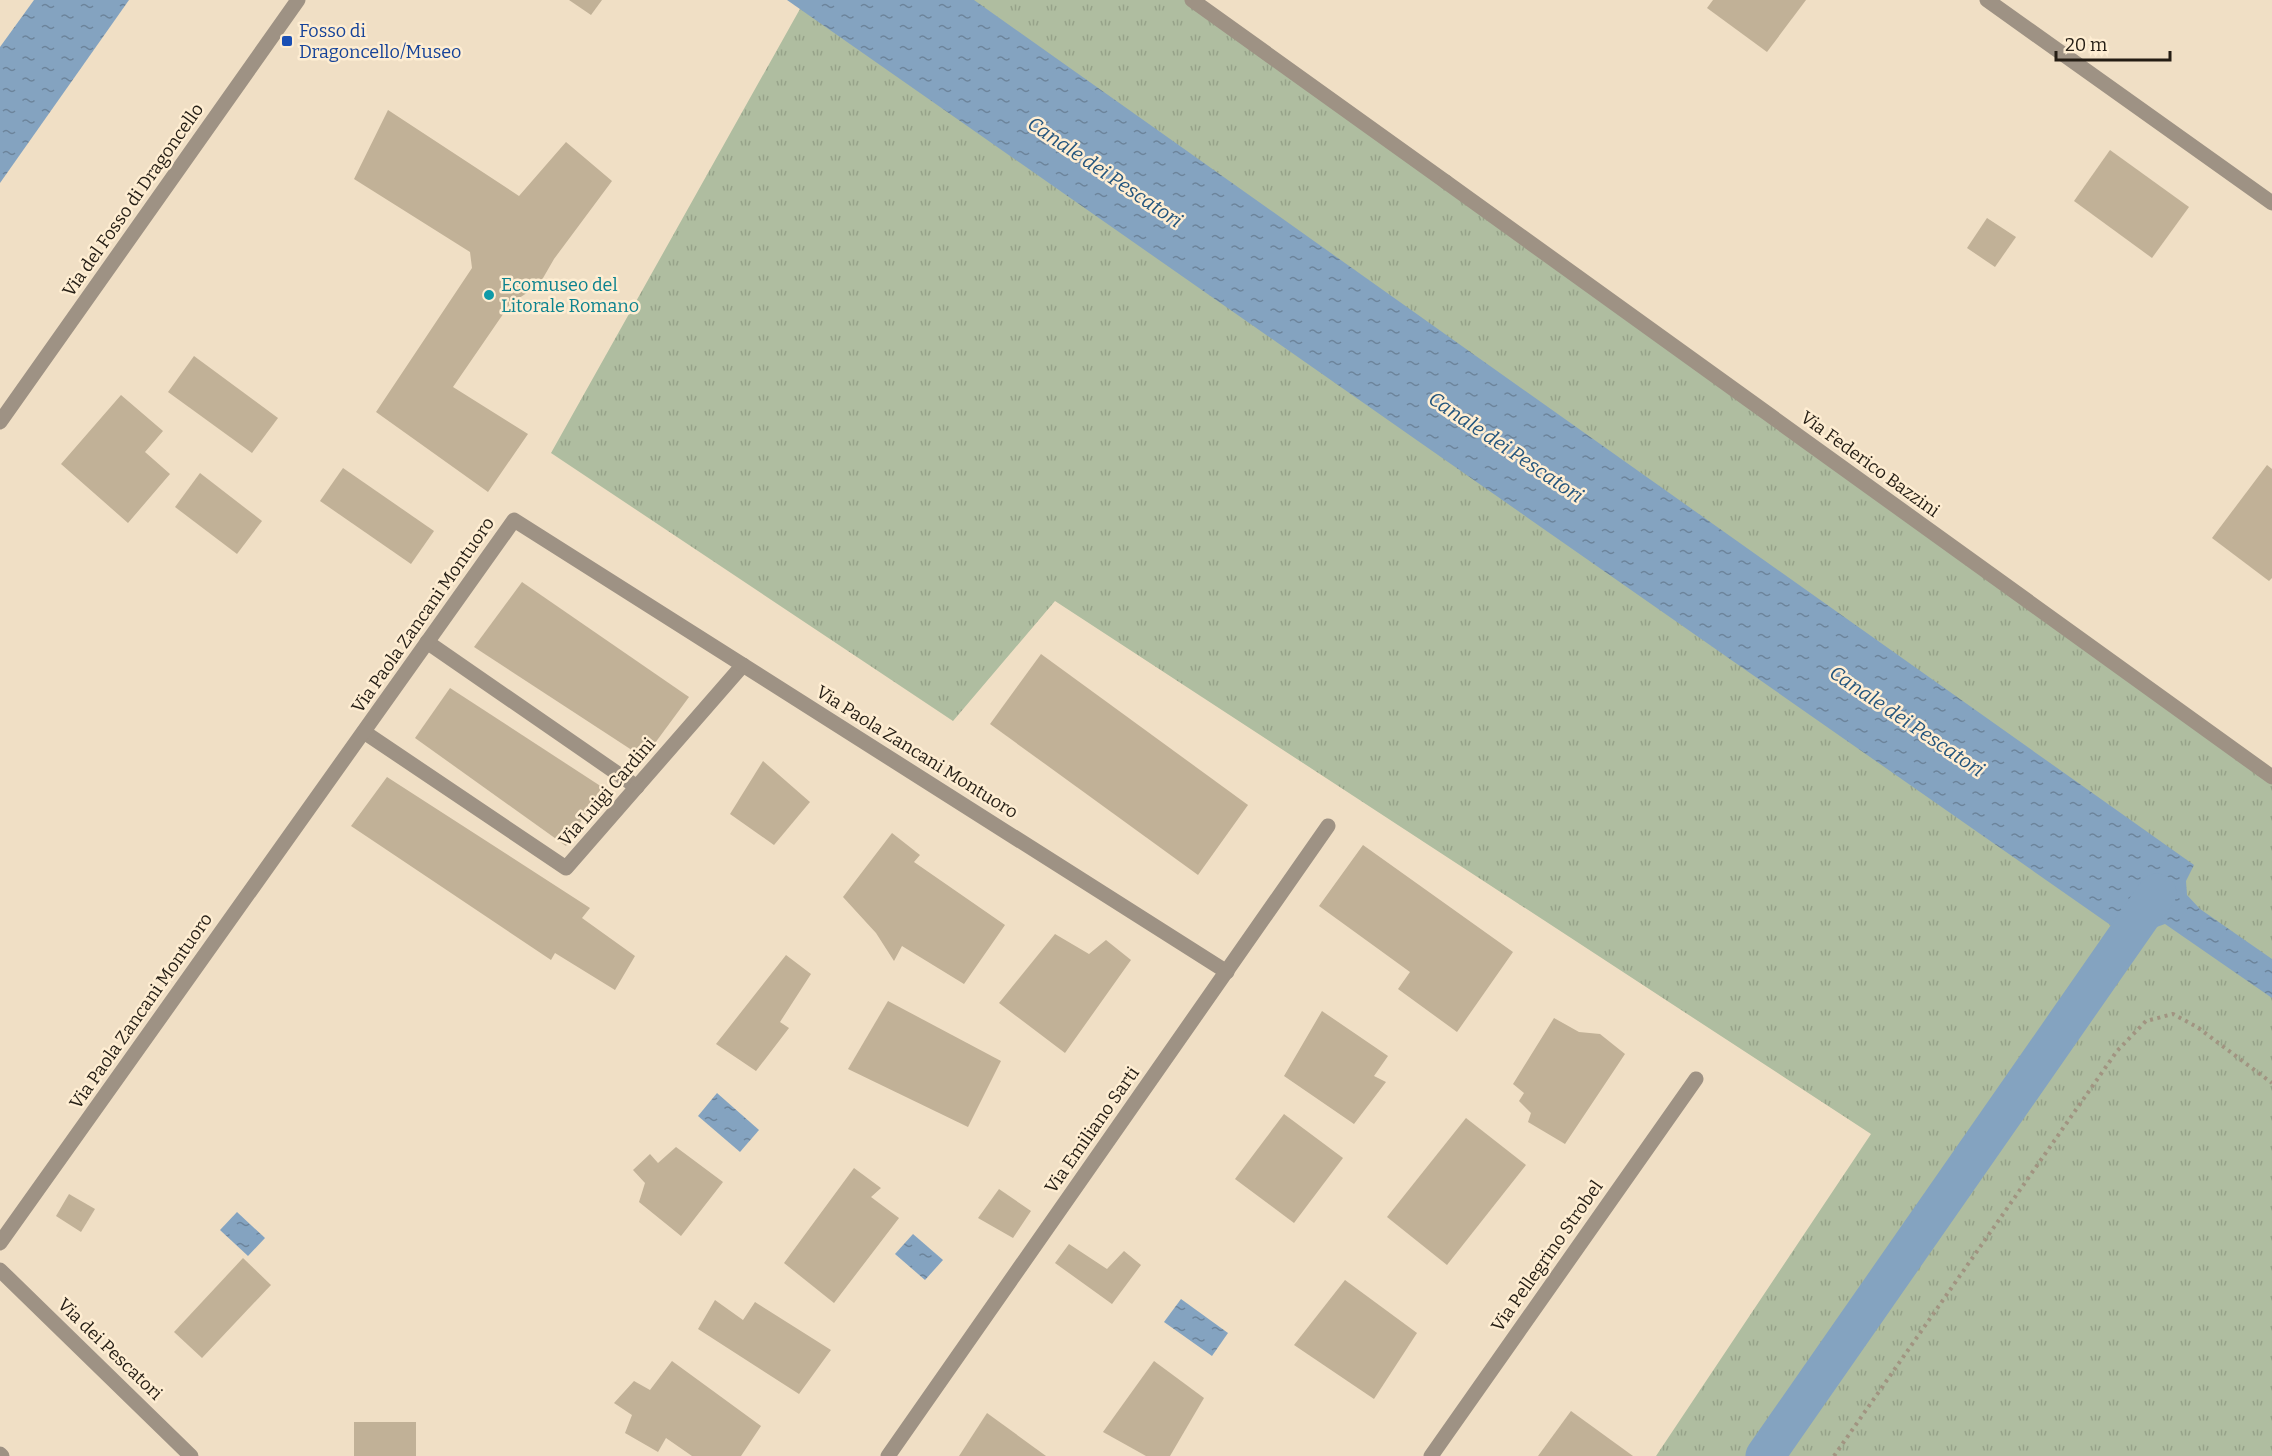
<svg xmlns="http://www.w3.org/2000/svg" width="2272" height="1456" font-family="Bitter,serif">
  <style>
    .grass { fill: url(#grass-tufts) }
    .water { fill: url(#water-ripples) }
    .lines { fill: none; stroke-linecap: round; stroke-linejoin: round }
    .canal { stroke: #84a3c0; stroke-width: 39 }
    .building { fill: #c1b197 }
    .path { stroke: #a19481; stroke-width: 4; stroke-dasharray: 3 4.5; stroke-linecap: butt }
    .service { stroke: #9e9284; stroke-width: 15 }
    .minor { stroke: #9e9284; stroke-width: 15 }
    .tertiary { stroke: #9e9284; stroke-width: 15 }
    .transit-dot { fill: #1a4fb4; stroke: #feedd2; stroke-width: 2 }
    .culture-dot { fill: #0f9aa8; stroke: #feedd2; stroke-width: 2 }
    .labels { text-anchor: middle; stroke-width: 5; stroke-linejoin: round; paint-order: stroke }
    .transit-label { font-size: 18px; fill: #164399; stroke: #feedd2; text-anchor: start }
    .street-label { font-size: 18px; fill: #241d14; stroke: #feedd2 }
    .culture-label { font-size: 18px; fill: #0d838f; stroke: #feedd2; text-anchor: start }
    .water-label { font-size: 20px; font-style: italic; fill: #24557d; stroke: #feedd2 }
  </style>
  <defs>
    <pattern id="grass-tufts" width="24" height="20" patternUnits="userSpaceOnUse" patternTransform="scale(1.5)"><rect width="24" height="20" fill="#afbda0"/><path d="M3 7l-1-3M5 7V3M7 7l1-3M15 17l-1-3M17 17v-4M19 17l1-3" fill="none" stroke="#96a289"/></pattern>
    <pattern id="water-ripples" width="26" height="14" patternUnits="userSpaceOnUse" patternTransform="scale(1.5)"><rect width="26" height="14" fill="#84a3c0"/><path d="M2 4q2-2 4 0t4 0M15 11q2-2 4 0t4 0" fill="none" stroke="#6c849b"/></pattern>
  </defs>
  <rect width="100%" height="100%" fill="#f0dfc5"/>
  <polygon class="grass" points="805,0 1194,0 2272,777 2272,1456 1656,1456 1871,1134 1055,601 953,721 551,453"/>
  <g class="water">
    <polygon points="34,0 129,0 0,183 0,47"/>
    <polygon points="787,0 974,0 2194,865 2186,881 2187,895 2200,909 2272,959 2272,998 2165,924 2151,929 2139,945"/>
    <polygon points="717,1093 759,1130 740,1152 698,1116"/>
    <polygon points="237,1212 265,1238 248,1256 220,1230"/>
    <polygon points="913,1234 943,1260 925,1280 895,1254"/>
    <polygon points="1181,1299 1228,1333 1212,1356 1164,1322"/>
  </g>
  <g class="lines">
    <polyline class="canal" points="1765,1456 2157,893"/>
  </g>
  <g class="building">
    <polygon points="569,0 602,0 591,15"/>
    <polygon points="1713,0 1806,0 1767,52 1707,8"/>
    <polygon points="388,110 519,196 566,142 612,181 554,259 539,285 510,304 453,387 528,434 488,492 376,412 472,268 470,252 354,179"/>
    <polygon points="2110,150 2189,207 2152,258 2074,201"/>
    <polygon points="1987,218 2016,237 1995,267 1967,248"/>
    <polygon points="194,356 278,418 252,453 168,392"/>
    <polygon points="121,395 163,431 145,452 170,474 128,523 61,464"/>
    <polygon points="2267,465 2272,469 2272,578 2269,581 2212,538"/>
    <polygon points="343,468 434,531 411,564 320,501"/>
    <polygon points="200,473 262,521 237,554 175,507"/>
    <polygon points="522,582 689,697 644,758 474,647"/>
    <polygon points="1041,654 1248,805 1198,875 990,724"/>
    <polygon points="450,688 602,787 566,846 415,738"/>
    <polygon points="763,761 810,802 774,845 730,814"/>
    <polygon points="387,777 590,908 582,918 635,956 615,990 555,953 551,960 351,826"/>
    <polygon points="892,833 920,855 914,862 1005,925 964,984 902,946 894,961 876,933 843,897"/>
    <polygon points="1363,845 1513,952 1457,1032 1398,989 1410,972 1319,906"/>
    <polygon points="1055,934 1089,954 1106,940 1131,960 1065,1053 999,1003"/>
    <polygon points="786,955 811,974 780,1022 789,1028 756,1071 716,1044"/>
    <polygon points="888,1001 1001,1061 968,1127 848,1069"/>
    <polygon points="1322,1011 1388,1056 1374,1076 1386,1082 1354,1124 1284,1076"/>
    <polygon points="1554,1018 1579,1032 1600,1034 1625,1054 1565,1144 1528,1122 1531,1113 1519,1101 1524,1093 1513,1084"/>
    <polygon points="1284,1114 1343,1158 1294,1223 1235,1179"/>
    <polygon points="1466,1118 1526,1165 1447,1265 1387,1217"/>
    <polygon points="676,1147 723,1182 681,1236 639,1202 645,1183 633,1170 650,1154 658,1163"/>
    <polygon points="854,1168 881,1188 871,1197 899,1218 834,1303 784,1263"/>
    <polygon points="999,1189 1031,1211 1013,1238 978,1218"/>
    <polygon points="69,1194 95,1209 81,1232 56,1216"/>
    <polygon points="1069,1244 1107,1269 1124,1251 1141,1265 1112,1304 1055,1263"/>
    <polygon points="243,1258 271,1285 202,1358 174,1332"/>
    <polygon points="1345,1280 1417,1333 1374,1399 1294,1345"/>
    <polygon points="715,1300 743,1320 755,1302 831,1350 799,1394 698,1329"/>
    <polygon points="672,1361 761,1426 741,1456 692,1456 666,1438 658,1452 625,1433 632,1415 614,1403 634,1381 650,1390"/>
    <polygon points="1154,1361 1204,1398 1170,1456 1146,1456 1103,1432"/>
    <polygon points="1571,1411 1633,1456 1538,1456"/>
    <polygon points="987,1413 1046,1456 959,1456"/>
    <rect x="354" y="1422" width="62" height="34"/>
  </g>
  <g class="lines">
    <polyline class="path" points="1834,1456 2117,1051 2146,1021 2173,1014 2197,1027 2272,1083"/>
    <polyline class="service" points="1192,0 1446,182"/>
    <g class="minor">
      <polyline points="1987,0 2272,203"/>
      <polyline points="1446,182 2272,777"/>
      <polyline points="427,642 637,787"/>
      <polyline points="364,732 566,868 743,665"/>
      <polyline points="0,1243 514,520 1227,972"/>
      <polyline points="888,1456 1328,826"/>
      <polyline points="1431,1456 1696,1079"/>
    </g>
    <g class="tertiary">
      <polyline points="0,422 298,0"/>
      <polyline points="0,1270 191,1456"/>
      <polyline points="0,1454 2,1456"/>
    </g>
  </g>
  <rect class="transit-dot" x="281" y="35" width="12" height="12" rx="3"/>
  <circle class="culture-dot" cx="489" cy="295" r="6"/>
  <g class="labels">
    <g class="transit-label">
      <text x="299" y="37">Fosso di<tspan x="299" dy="21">Dragoncello/Museo</tspan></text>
    </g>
    <g class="street-label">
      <text transform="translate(133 200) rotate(-55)" y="6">Via del Fosso di Dragoncello</text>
      <text transform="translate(1870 464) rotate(36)" y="6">Via Federico Bazzini</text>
      <text transform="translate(423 615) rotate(-55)" y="6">Via Paola Zancani Montuoro</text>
      <text transform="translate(917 752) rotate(32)" y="6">Via Paola Zancani Montuoro</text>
      <text transform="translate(607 792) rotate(-49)" y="6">Via Luigi Cardini</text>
      <text transform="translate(141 1011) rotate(-55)" y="6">Via Paola Zancani Montuoro</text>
      <text transform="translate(1092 1130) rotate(-55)" y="6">Via Emiliano Sarti</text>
      <text transform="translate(1547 1256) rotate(-55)" y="6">Via Pellegrino Strobel</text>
      <text transform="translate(110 1349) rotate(44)" y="6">Via dei Pescatori</text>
    </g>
    <g class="culture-label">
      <text x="501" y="291">Ecomuseo del<tspan x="501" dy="21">Litorale Romano</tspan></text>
    </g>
    <g class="water-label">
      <text transform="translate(1105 172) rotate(34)" y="7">Canale dei Pescatori</text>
      <text transform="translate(1506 447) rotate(34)" y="7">Canale dei Pescatori</text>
      <text transform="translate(1907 721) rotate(34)" y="7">Canale dei Pescatori</text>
    </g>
  </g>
  <path d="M2056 51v9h114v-9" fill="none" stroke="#241d14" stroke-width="3"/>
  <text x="2065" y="51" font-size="18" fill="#241d14" stroke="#feedd2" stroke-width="4.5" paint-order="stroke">20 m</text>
</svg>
